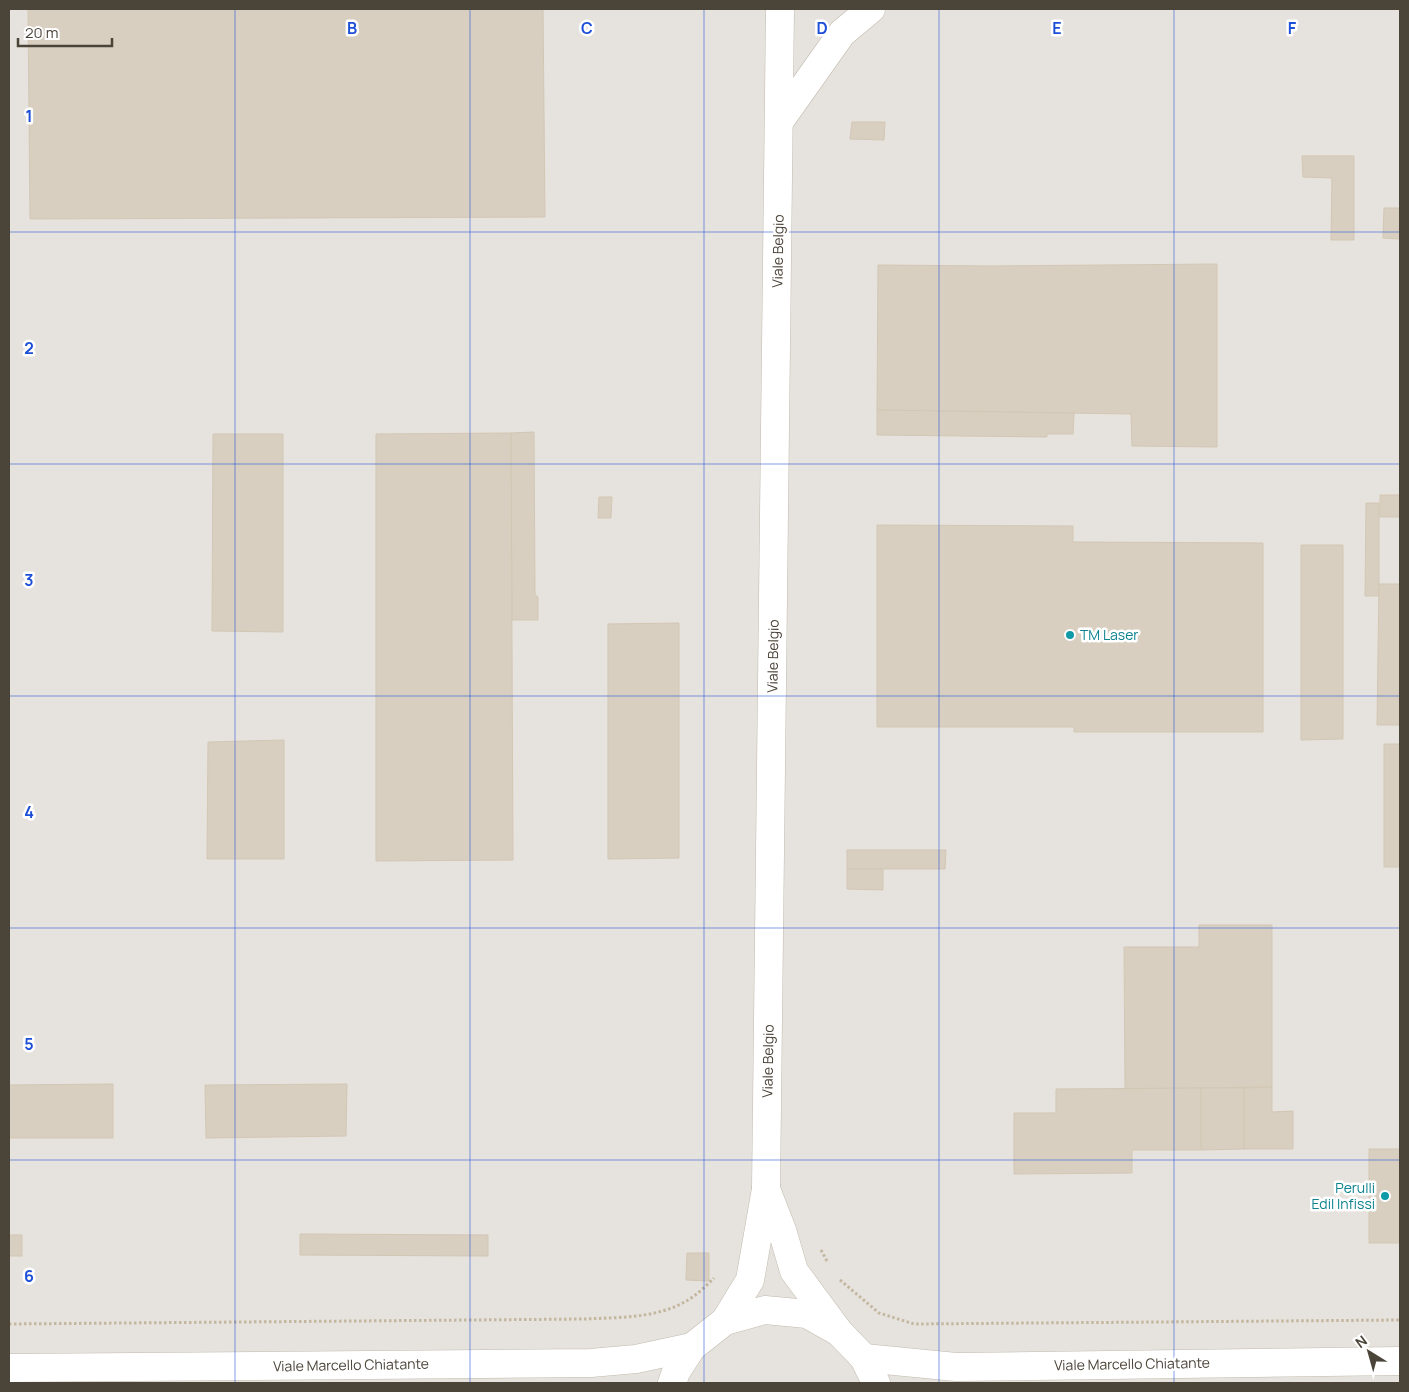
<svg xmlns="http://www.w3.org/2000/svg" width="1409" height="1392" font-family="Manrope,sans-serif">
  <style>
    .industrial { fill: #e6e2dd }
    .building { fill: #d8cfc1; stroke: #d3c7b4 }
    .lines { fill: none; stroke-linecap: round; stroke-linejoin: round }
    .minor-casing { stroke: #c2bbae; stroke-width: 29 }
    .tertiary-casing { stroke: #c2bbae; stroke-width: 29 }
    .path { stroke: #c4b79f; stroke-width: 3; stroke-dasharray: 2.5 2.5; stroke-linecap: butt }
    .minor { stroke: #fff; stroke-width: 28 }
    .tertiary { stroke: #fff; stroke-width: 28 }
    .grid { fill: none; stroke: #1d4ed8; stroke-width: 1; stroke-opacity: 0.55 }
    .culture-dot { fill: #0f9aa8; stroke: #fff; stroke-width: 2 }
    .labels { text-anchor: middle; stroke-width: 5; stroke-linejoin: round; paint-order: stroke }
    .street-label { font-size: 14px; fill: #4b4439; stroke: #fff }
    .culture-label { font-size: 14px; fill: #0d838f; stroke: #fff; text-anchor: start }
    .grid-label { font-size: 16px; text-anchor: middle; font-weight: bold; fill: #1d4ed8; stroke: #fff; stroke-width: 5; stroke-linejoin: round; paint-order: stroke }
  </style>
  <rect width="100%" height="100%" fill="#f6f3ec"/>
  <rect class="industrial" x="9" y="9" width="1391" height="1374"/>
  <g class="building">
    <polygon points="28,9 543,9 545,217 30,219"/>
    <polygon points="852,122 885,122 884,140 850,139"/>
    <polygon points="1302,156 1354,156 1354,240 1331,240 1332,178 1303,177"/>
    <polygon points="1384,208 1400,208 1400,239 1383,238"/>
    <polygon points="1217,264 1217,447 1132,446 1131,414 877,410 878,265 989,266"/>
    <polygon points="877,410 1074,413 1073,434 1047,434 1047,437 877,435"/>
    <polygon points="534,432 535,595 538,597 538,620 512,620 511,433"/>
    <polygon points="511,433 513,860 376,861 376,434"/>
    <polygon points="213,434 283,434 283,632 212,631"/>
    <rect x="1380" y="495" width="20" height="22"/>
    <polygon points="599,497 612,497 611,518 598,518"/>
    <polygon points="1366,503 1379,503 1379,596 1365,596"/>
    <polygon points="877,525 1073,526 1073,542 1263,543 1263,732 1074,732 1074,727 877,727"/>
    <polygon points="1301,545 1343,545 1343,739 1301,740"/>
    <polygon points="1379,584 1400,584 1400,725 1377,725"/>
    <polygon points="679,623 679,858 608,859 608,624"/>
    <polygon points="284,740 284,859 207,859 208,742"/>
    <rect x="1384" y="744" width="16" height="123"/>
    <polygon points="847,850 946,850 945,869 847,869"/>
    <polygon points="847,869 883,869 883,890 847,889"/>
    <polygon points="1199,925 1272,925 1272,1087 1125,1089 1124,947 1199,947"/>
    <polygon points="113,1084 113,1138 9,1138 9,1085"/>
    <polygon points="347,1084 346,1136 206,1138 205,1085"/>
    <polygon points="1272,1087 1272,1112 1293,1111 1293,1149 1244,1149 1244,1088"/>
    <polygon points="1201,1088 1244,1088 1244,1149 1201,1150"/>
    <polygon points="1201,1088 1201,1150 1132,1150 1132,1173 1014,1174 1014,1113 1056,1113 1056,1089"/>
    <rect x="1369" y="1149" width="31" height="94"/>
    <polygon points="300,1234 488,1235 488,1256 300,1255"/>
    <rect x="9" y="1235" width="13" height="21"/>
    <polygon points="687,1253 709,1253 709,1281 686,1280"/>
  </g>
  <g class="lines">
    <defs>
      <g id="minor">
        <polyline points="779,122 842,33 871,9"/>
        <polyline points="766,1189 782,1230 794,1271 839,1332"/>
        <polyline points="725,1321 750,1280 766,1189 780,9"/>
      </g>
      <g id="tertiary">
        <polyline points="864,1358 956,1367 1400,1361"/>
        <polyline points="9,1368 591,1363 636,1359 692,1347"/>
        <polyline points="672,1383 676,1372 692,1347 725,1321 765,1310 807,1314 839,1332 864,1358 876,1383"/>
      </g>
    </defs>
    <use href="#minor" class="minor-casing"/>
    <use href="#tertiary" class="tertiary-casing"/>
    <g class="path">
      <polyline points="821,1250 828,1263"/>
      <polyline points="840,1280 879,1313 914,1324 1400,1320"/>
      <path d="M9,1324L585,1319C622,1317 662,1319 694,1296C701,1291 708,1284 714,1278"/>
    </g>
    <use href="#minor" class="minor"/>
    <use href="#tertiary" class="tertiary"/>
  </g>
  <path class="grid" d="M235,9V1383M470,9V1383M704,9V1383M939,9V1383M1174,9V1383M9,232H1400M9,464H1400M9,696H1400M9,928H1400M9,1160H1400"/>
  <g class="culture-dot">
    <circle cx="1070" cy="635" r="5"/>
    <circle cx="1385" cy="1196" r="5"/>
  </g>
  <g class="labels">
    <g class="street-label">
      <text transform="translate(778 251) rotate(-89)" y="5">Viale Belgio</text>
      <text transform="translate(773 656) rotate(-89)" y="5">Viale Belgio</text>
      <text transform="translate(768 1061) rotate(-89)" y="5">Viale Belgio</text>
      <text transform="translate(1132 1364) rotate(-1)" y="5">Viale Marcello Chiatante</text>
      <text transform="translate(351 1365) rotate(-1)" y="5">Viale Marcello Chiatante</text>
    </g>
    <g class="culture-label">
      <text x="1080" y="640">TM Laser</text>
      <text x="1375" y="1193" text-anchor="end">Perulli<tspan x="1375" dy="16">Edil Infissi</tspan></text>
    </g>
  </g>
  <g class="grid-label">
    <text x="352" y="34">B</text>
    <text x="587" y="34">C</text>
    <text x="822" y="34">D</text>
    <text x="1057" y="34">E</text>
    <text x="1292" y="34">F</text>
    <text x="29" y="122">1</text>
    <text x="29" y="354">2</text>
    <text x="29" y="586">3</text>
    <text x="29" y="818">4</text>
    <text x="29" y="1050">5</text>
    <text x="29" y="1282">6</text>
  </g>
  <rect width="1409" height="1392" fill="none" stroke="#4b4439" stroke-width="20"/>
  <g transform="translate(1369 1352) rotate(323)" stroke="#ffffff" stroke-width="4" paint-order="stroke">
  <path d="M0-4L9 19L0 12L-9 19Z" fill="#4b4439"/>
  <text y="-8" font-size="14" font-weight="bold" text-anchor="middle" fill="#4b4439">N</text>
  </g>
  <path d="M18 38v8h94v-8" fill="none" stroke="#4b4439" stroke-width="2.5"/>
  <text x="25" y="38" font-size="15" fill="#4b4439" stroke="#ffffff" stroke-width="4" paint-order="stroke">20 m</text>
</svg>
